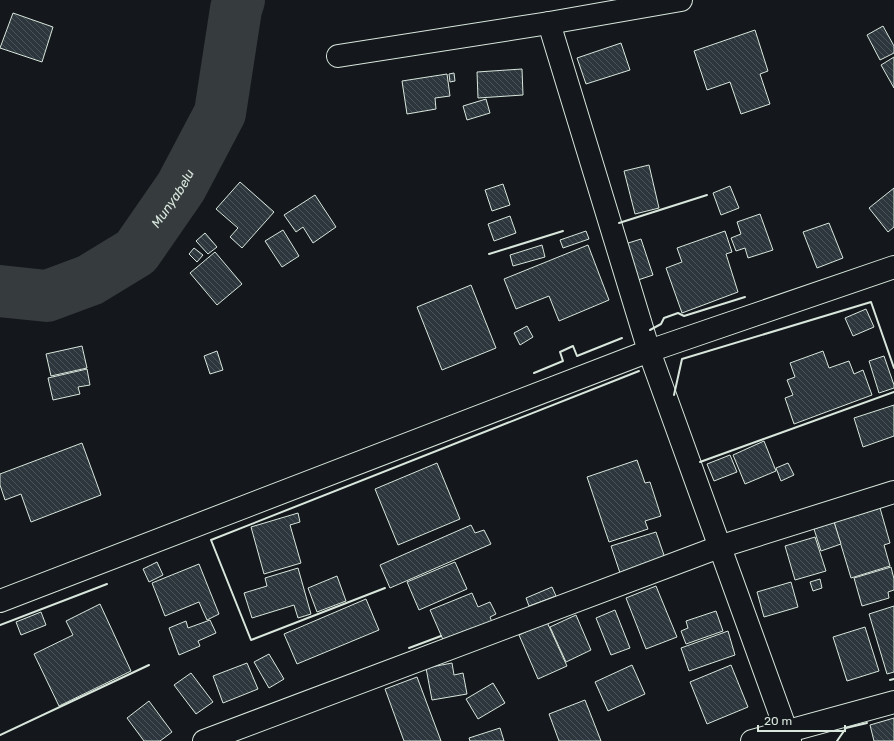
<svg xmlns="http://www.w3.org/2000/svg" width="894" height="741" font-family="Rubik,sans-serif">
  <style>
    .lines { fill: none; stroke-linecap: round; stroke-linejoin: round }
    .river { stroke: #363b3e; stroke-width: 52 }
    .building { fill: url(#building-back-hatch); stroke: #d8e6dc }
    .street-casing { stroke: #d8e6dc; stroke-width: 24 }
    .street { stroke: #14181c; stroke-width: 22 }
    .wall { stroke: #d8e6dc; stroke-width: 2 }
    .labels { text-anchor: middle; stroke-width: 3; stroke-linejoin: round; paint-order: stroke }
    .water-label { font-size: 13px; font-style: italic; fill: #d8e6dc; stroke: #14181c }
  </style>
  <defs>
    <pattern id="building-back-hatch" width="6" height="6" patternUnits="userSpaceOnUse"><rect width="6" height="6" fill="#2c363c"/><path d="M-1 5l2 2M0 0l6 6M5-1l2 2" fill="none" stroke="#4a5358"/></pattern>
  </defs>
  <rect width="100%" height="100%" fill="#14181c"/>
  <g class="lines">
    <path class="river" id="s1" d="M0,291L47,296L90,280L136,252L181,187L220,113L236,9L239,0"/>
  </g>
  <g class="building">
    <polygon points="13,13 53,27 42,62 0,48"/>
    <polygon points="883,26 894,46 894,53 880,60 867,35"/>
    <polygon points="755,30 768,71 760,74 770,104 741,114 730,82 707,90 694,51"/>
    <polygon points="621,43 630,70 586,84 577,58"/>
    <polygon points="894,57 894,88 881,65"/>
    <polygon points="522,69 523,95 478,98 477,72"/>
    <polygon points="454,73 455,81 450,82 449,74"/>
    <polygon points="447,74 450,96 435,98 436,109 407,114 402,81"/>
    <polygon points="486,99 490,113 467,120 463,106"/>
    <polygon points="649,165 659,208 635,214 624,171"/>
    <polygon points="240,182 274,212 242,248 230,237 238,228 216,209"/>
    <polygon points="503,184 510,205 492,211 485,190"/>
    <polygon points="730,186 739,208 721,215 713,193"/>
    <polygon points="894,188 894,227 888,232 869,208"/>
    <polygon points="315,195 336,227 313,243 303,227 296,232 284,215"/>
    <polygon points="760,214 773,250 748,258 745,248 736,251 731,238 741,234 737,222"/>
    <polygon points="510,216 516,233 494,241 488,224"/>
    <polygon points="829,223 843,258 817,268 803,232"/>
    <polygon points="283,230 299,256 282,267 265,241"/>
    <polygon points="586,231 589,239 563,248 560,240"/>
    <polygon points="725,231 732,252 726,254 738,292 682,313 666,268 682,262 677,248"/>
    <polygon points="205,233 217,247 208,254 196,241"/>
    <polygon points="641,239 653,275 635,281 622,245"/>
    <polygon points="542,245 545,257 513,266 510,255"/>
    <polygon points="588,245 609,300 559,321 549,296 516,309 504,279"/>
    <polygon points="194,248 203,255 197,262 189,254"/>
    <polygon points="215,252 242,284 217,305 190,273"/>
    <polygon points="471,285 496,348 442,370 417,307"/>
    <polygon points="866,309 874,327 853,336 845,318"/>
    <polygon points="527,326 533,337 520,345 514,333"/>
    <polygon points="82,346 87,368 51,376 46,354"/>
    <polygon points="217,351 223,370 210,374 204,356"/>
    <polygon points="823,351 829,368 849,361 854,374 863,370 872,395 794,424 785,398 793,395 787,380 795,377 790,363"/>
    <polygon points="884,356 894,385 894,388 879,393 869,361"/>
    <polygon points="87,369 90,385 78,387 80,394 53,400 48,378"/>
    <polygon points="894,405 894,436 863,447 854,418"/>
    <polygon points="764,441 776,471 745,484 733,455"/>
    <polygon points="82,443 101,495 31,522 21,494 5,500 0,485 0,474"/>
    <polygon points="730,455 737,472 714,481 707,464"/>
    <polygon points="637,460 645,483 650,482 661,516 645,521 648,529 609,542 587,477"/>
    <polygon points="437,463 460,519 398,545 375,489"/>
    <polygon points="788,463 794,475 781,481 776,468"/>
    <polygon points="880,508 890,543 884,545 890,566 851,578 834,522"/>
    <polygon points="298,513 300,522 290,525 301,563 264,574 251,527"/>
    <polygon points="834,522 841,544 821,551 814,529"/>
    <polygon points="471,525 475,533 484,530 491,544 390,588 380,565"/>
    <polygon points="656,532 665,558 620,573 611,546"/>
    <polygon points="815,537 826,571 795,580 785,546"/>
    <polygon points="157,562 163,575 149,582 143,569"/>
    <polygon points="455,562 467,589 419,610 407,582"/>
    <polygon points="199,564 219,614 207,620 199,602 165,616 152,583"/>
    <polygon points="891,567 894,579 894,590 888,592 889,598 862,606 854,578"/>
    <polygon points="298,568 311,614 298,618 294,605 252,618 244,593 267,586 265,578"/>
    <polygon points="337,576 346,601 317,612 308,588"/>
    <polygon points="820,579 822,588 813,591 810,582"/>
    <polygon points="791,582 798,607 764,617 757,592"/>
    <polygon points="656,586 677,637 646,649 626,598"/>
    <polygon points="552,587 556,596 529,606 526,598"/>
    <polygon points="472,593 478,607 490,602 496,614 490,617 492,622 444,642 430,610"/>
    <polygon points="366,599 379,630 297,664 284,634"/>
    <polygon points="100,604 131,671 59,706 34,654 73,635 66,621"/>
    <polygon points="894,606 894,672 887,674 869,614"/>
    <polygon points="615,610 630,648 611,655 596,618"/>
    <polygon points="716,611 723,631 686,644 681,631 688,628 686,621"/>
    <polygon points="41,612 46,625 21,635 16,622"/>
    <polygon points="576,615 591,650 566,662 550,627"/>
    <polygon points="210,620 216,633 198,641 200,646 179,655 169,628 186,621 188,628"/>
    <polygon points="547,622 567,666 538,679 519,635"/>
    <polygon points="865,627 879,671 847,681 833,637"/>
    <polygon points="728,631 735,655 689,671 681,648"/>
    <polygon points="269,654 284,679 269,688 254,662"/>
    <polygon points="247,663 258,689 223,703 213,676"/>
    <polygon points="452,663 454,675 463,673 467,694 432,700 426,668"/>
    <polygon points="632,665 645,694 608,711 595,682"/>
    <polygon points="731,665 748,707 707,724 690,682"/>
    <polygon points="191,673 213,702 196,714 174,685"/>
    <polygon points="417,677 441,741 404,741 385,689"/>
    <polygon points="493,683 505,703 478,719 466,699"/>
    <polygon points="585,700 601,741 559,741 549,714"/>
    <polygon points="149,701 172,732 160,741 144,741 127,718"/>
    <polygon points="894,718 894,741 874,741 870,725"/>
    <polygon points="500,728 504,741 470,741 469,738"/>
  </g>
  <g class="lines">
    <defs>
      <g id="street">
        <polyline points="549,23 649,351 790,741"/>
        <polyline points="338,56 549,23 681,0"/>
        <polyline points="0,601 649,351 894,267"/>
        <polyline points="204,741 719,547 894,492"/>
        <polyline points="752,741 894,702"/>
      </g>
    </defs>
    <use href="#street" class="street-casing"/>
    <use href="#street" class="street"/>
    <g class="wall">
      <polyline points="619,223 707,195"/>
      <polyline points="489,254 563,231"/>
      <polyline points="650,330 661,324 664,318 678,313 684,316 745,297"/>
      <polyline points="534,373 563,361 560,352 573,346 577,356 622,338"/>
      <polyline points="674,395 682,359 871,302 894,368"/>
      <polyline points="700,462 894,392"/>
      <polyline points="385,588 251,640 211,540 639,371"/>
      <polyline points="0,625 107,584"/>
      <polyline points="409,648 441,636"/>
      <polyline points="890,680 894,679"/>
      <polyline points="0,735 149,665"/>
      <polyline points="837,741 846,728 867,723"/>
    </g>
  </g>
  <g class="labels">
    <g class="water-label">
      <text dy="5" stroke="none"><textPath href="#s1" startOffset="212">Munyabelu</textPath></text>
    </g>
  </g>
  <path d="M758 725v6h87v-6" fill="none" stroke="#d8e6dc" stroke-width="2"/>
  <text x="764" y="725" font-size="12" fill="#d8e6dc" stroke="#14181c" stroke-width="3" paint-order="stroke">20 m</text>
</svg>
